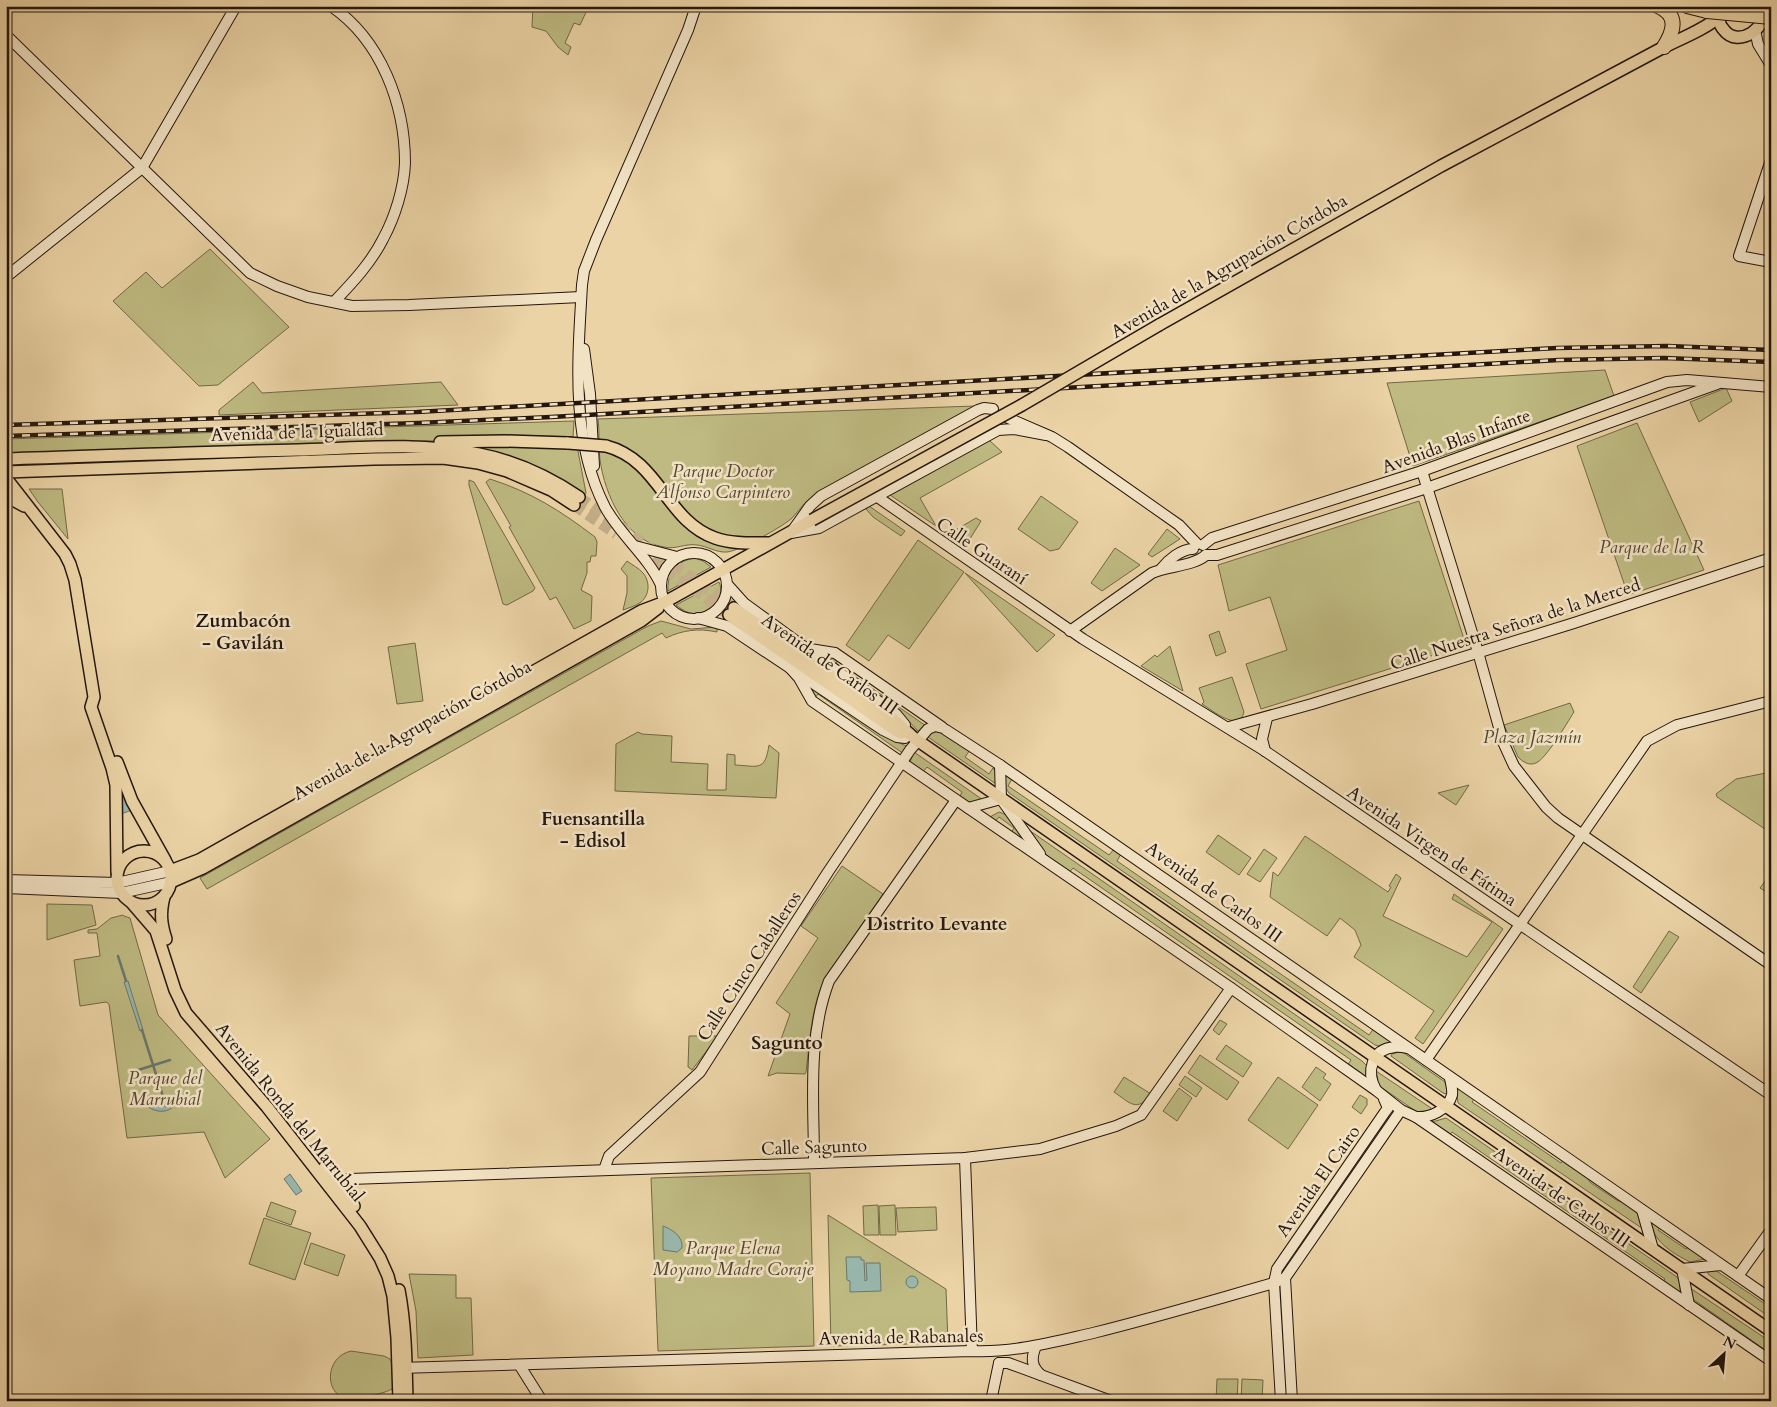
<svg xmlns="http://www.w3.org/2000/svg" width="1777" height="1407" font-family="Cardo,serif">
  <style>
    .green { fill: #beba81; stroke: #716847 }
    .water { fill: #99b7ad; stroke: #6a776d }
    .lines { fill: none; stroke-linecap: round; stroke-linejoin: round }
    .stream { stroke: #6a776d; stroke-width: 2.5 }
    .primary-tunnel { stroke: #c3ad87; stroke-width: 11; stroke-dasharray: 11 5.5; stroke-linecap: butt }
    .secondary-casing { stroke: #24160d; stroke-width: 12 }
    .primary-casing { stroke: #24160d; stroke-width: 14 }
    .highway-casing { stroke: #24160d; stroke-width: 16 }
    .secondary { stroke: #f2e2c4; stroke-width: 10 }
    .primary { stroke: #ebd3a5; stroke-width: 11 }
    .highway { stroke: #ebd3a5; stroke-width: 14 }
    .rail-casing { stroke: #24160d; stroke-width: 4.5 }
    .rail { stroke: #f2e2c4; stroke-width: 2.5; stroke-dasharray: 8; stroke-linecap: butt }
    .primary-bridge-casing { stroke: #24160d; stroke-width: 14; stroke-linecap: butt }
    .highway-bridge-casing { stroke: #24160d; stroke-width: 16; stroke-linecap: butt }
    .primary-bridge { stroke: #ebd3a5; stroke-width: 11 }
    .highway-bridge { stroke: #ebd3a5; stroke-width: 14 }
    .labels { text-anchor: middle; stroke-width: 5; stroke-linejoin: round; paint-order: stroke }
    .street-label { font-size: 18px; fill: #24160d; stroke: #f2e2c4 }
    .park-label { font-size: 18px; font-style: italic; fill: #524730; stroke: #f2e2c4 }
    .neighbourhood-label { font-size: 19px; font-weight: bold; fill: #24160d; stroke: #f2e2c4 }
  </style>
  <rect width="100%" height="100%" fill="#ebd3a5"/>
  <filter id="stains"><feTurbulence type="fractalNoise" baseFrequency=".004" numOctaves="4"/><feColorMatrix values="0 0 0 0 .2 0 0 0 0 .09 0 0 0 0 .02 0 0 0 .5 -.17"/></filter>
  <radialGradient id="worn" r=".72"><stop offset=".6" stop-color="#630" stop-opacity="0"/><stop offset="1" stop-color="#630" stop-opacity=".3"/></radialGradient>
  <g class="green">
    <polygon points="533,6 589,6 580,25 574,23 565,43 571,47 568,55 558,47 546,31 532,27"/>
    <polygon points="210,249 289,327 218,385 199,386 113,301 146,272 162,288"/>
    <polygon points="1605,370 1614,396 1413,466 1387,383"/>
    <polygon points="253,382 262,393 441,382 458,405 219,415 219,410"/>
    <polygon points="1726,388 1732,401 1699,422 1690,402"/>
    <path d="M975,406L806,502C801,507 796,514 791,519C780,528 739,551 727,552C717,553 707,546 697,545C686,543 675,550 664,547C625,541 605,495 600,460C598,447 600,433 598,419Z"/>
    <polygon points="574,421 573,437 6,453 6,439"/>
    <polygon points="1637,423 1704,570 1628,595 1577,446"/>
    <polygon points="989,440 1002,452 920,498 936,526 890,495"/>
    <polygon points="455,444 577,446 586,493 585,495 558,478"/>
    <path d="M490,479C531,492 561,511 595,537L597,542L596,556H591L590,562H587V573L581,590L592,596L591,621L574,629L556,597L550,600L509,527L511,526L486,482Z"/>
    <polygon points="469,480 474,482 535,588 533,591 507,605 503,604 469,485"/>
    <polygon points="29,489 62,489 68,539 38,502"/>
    <polygon points="1041,496 1078,522 1059,549 1050,551 1018,529"/>
    <polygon points="1419,501 1466,645 1261,709 1246,664 1287,650 1270,597 1229,611 1218,565"/>
    <polygon points="869,506 905,531 901,536 873,517 866,509"/>
    <polygon points="976,518 981,521 965,547 947,535"/>
    <polygon points="1167,529 1180,539 1152,557 1148,554"/>
    <polygon points="918,540 964,572 909,649 888,635 869,661 846,645"/>
    <polygon points="1115,548 1140,565 1102,591 1091,583"/>
    <path d="M695,558L703,561L711,567L668,591C667,571 677,561 695,558Z"/>
    <path d="M627,561C632,565 639,568 643,573C650,581 650,595 641,602C636,606 628,608 623,610L627,593V576L621,569Z"/>
    <polygon points="965,573 1055,635 1037,652"/>
    <path d="M719,582C726,596 709,615 694,614C687,613 681,609 676,605Z"/>
    <path d="M661,621L691,629L717,627V632C698,628 683,630 666,638L662,633L207,889L200,878L648,626Z"/>
    <polygon points="1219,631 1226,652 1216,656 1209,635"/>
    <polygon points="415,643 423,701 397,704 388,647"/>
    <polygon points="1170,646 1183,691 1141,666 1155,655 1157,657"/>
    <polygon points="819,654 839,659 836,663 926,726 918,731 902,714"/>
    <path d="M1232,677L1244,712C1239,733 1212,710 1202,704L1204,702L1199,688Z"/>
    <polygon points="806,681 887,737 906,746 904,754 818,694 815,698"/>
    <path d="M1570,703L1574,712C1567,723 1546,759 1536,763C1529,766 1523,762 1518,757L1504,725Z"/>
    <polygon points="933,731 942,731 970,750 965,757 989,774 993,768 996,772 996,784 925,735"/>
    <path d="M638,732L642,734L672,736L671,762L708,764L707,790H726L727,754L735,755V765C758,766 765,772 769,745L779,753L776,798L615,791L616,744Z"/>
    <polygon points="914,752 983,800 968,805 959,798 962,792 927,767 922,773 910,762"/>
    <polygon points="1771,772 1771,833 1717,797 1716,794 1736,779"/>
    <polygon points="1005,775 1012,779 1008,786 1109,855 1114,849 1121,854 1117,861 1369,1035 1374,1028 1392,1041 1391,1043 1379,1046 1375,1045 1009,793 1005,787"/>
    <polygon points="1469,785 1456,805 1438,793"/>
    <path d="M999,812C1012,815 1020,832 1028,842L1010,834L1014,828L999,817L994,823L988,818Z"/>
    <polygon points="1026,828 1362,1061 1367,1066 1367,1080 1347,1066 1351,1060 1073,868 1068,874 1041,850"/>
    <polygon points="1218,835 1251,858 1239,875 1206,852"/>
    <polygon points="1305,836 1388,892 1391,887 1389,886 1396,874 1401,878 1383,916 1467,957 1492,922 1452,899 1454,894 1503,929 1423,1044 1415,1038 1434,1011 1354,957 1361,945 1355,930 1340,918 1327,936 1270,897 1273,872 1278,876"/>
    <polygon points="1264,849 1277,858 1260,882 1247,874"/>
    <path d="M842,866L883,894L825,978C811,1007 810,1040 806,1072L805,1074L777,1073L768,1076L790,1014L776,1003L818,938L801,926Z"/>
    <polygon points="1771,873 1771,895 1760,888"/>
    <polygon points="47,904 92,905 96,925 47,940"/>
    <polygon points="123,915 124,916 130,918 158,1015 270,1139 225,1178 204,1132 127,1138 109,1004 106,1002 80,1006 74,960 100,956 97,933 88,933 88,930 97,929 111,918"/>
    <polygon points="1669,931 1679,937 1641,993 1633,987"/>
    <polygon points="1220,1020 1227,1024 1219,1035 1213,1030"/>
    <polygon points="689,1036 718,1036 692,1070 688,1067"/>
    <polygon points="1226,1045 1252,1063 1243,1077 1216,1059"/>
    <polygon points="1399,1052 1404,1053 1445,1082 1448,1092 1447,1094 1443,1093 1391,1056 1392,1054"/>
    <polygon points="1200,1055 1239,1082 1227,1100 1188,1073"/>
    <polygon points="1316,1067 1326,1074 1323,1078 1331,1084 1320,1101 1302,1087"/>
    <polygon points="1376,1071 1431,1108 1431,1110 1421,1113 1417,1112 1378,1085"/>
    <polygon points="1185,1076 1202,1088 1196,1097 1179,1085"/>
    <path d="M1124,1077L1151,1094C1137,1113 1130,1103 1114,1092Z"/>
    <polygon points="1278,1077 1318,1105 1288,1149 1248,1120"/>
    <polygon points="1458,1087 1475,1098 1472,1102 1561,1163 1564,1159 1583,1173 1591,1183 1618,1201 1627,1202 1641,1212 1643,1229 1458,1103 1456,1088"/>
    <polygon points="1179,1088 1192,1098 1177,1121 1163,1111"/>
    <polygon points="1360,1095 1367,1099 1367,1105 1361,1114 1352,1107"/>
    <polygon points="1446,1118 1677,1277 1680,1282 1680,1293 1662,1284 1665,1279 1452,1132 1449,1136 1432,1122"/>
    <polygon points="810,1173 814,1346 658,1351 651,1178"/>
    <polygon points="271,1202 296,1211 291,1225 266,1216"/>
    <polygon points="878,1205 879,1235 864,1235 863,1206"/>
    <polygon points="895,1205 896,1235 880,1235 879,1206"/>
    <polygon points="936,1207 937,1230 898,1232 896,1208"/>
    <polygon points="828,1215 946,1289 948,1343 831,1346"/>
    <polygon points="264,1218 311,1233 295,1280 249,1264"/>
    <path d="M1650,1219L1661,1227L1658,1230L1686,1249L1688,1246L1705,1259L1690,1262C1672,1253 1652,1241 1650,1219Z"/>
    <polygon points="311,1243 345,1255 338,1276 304,1264"/>
    <polygon points="1715,1270 1771,1308 1771,1318 1708,1274 1708,1271"/>
    <polygon points="409,1274 456,1275 456,1298 471,1298 473,1355 418,1358 416,1311"/>
    <polygon points="1690,1288 1771,1342 1771,1354 1690,1297"/>
    <path d="M351,1351L384,1356L390,1359L393,1365L394,1385L392,1389C385,1393 377,1394 370,1396C364,1398 357,1401 351,1400C323,1397 324,1357 351,1351Z"/>
    <polygon points="1217,1379 1238,1379 1237,1401 1216,1401"/>
    <polygon points="1242,1379 1263,1380 1262,1401 1241,1401"/>
  </g>
  <g class="water">
    <polygon points="118,776 132,810 121,814"/>
    <polygon points="128,981 143,1030 140,1031 124,982"/>
    <path d="M180,1093C178,1112 158,1117 145,1104L152,1102L157,1105L166,1106L173,1100L174,1095Z"/>
    <polygon points="290,1174 302,1191 296,1195 284,1179"/>
    <path d="M663,1226C673,1230 683,1236 682,1248L677,1252L663,1250Z"/>
    <polygon points="846,1257 861,1257 861,1260 864,1260 865,1281 867,1280 866,1263 880,1263 881,1291 850,1292 850,1281 847,1280"/>
    <circle cx="912" cy="1282" r="6"/>
  </g>
  <g class="lines">
    <g class="stream">
      <polyline points="118,956 126,981"/>
      <polyline points="142,1030 166,1106"/>
      <polyline points="135,1071 170,1060"/>
    </g>
    <g class="primary-tunnel">
      <polyline points="579,497 734,608"/>
      <polyline points="574,505 616,534"/>
      <polyline points="639,550 729,615"/>
    </g>
    <defs>
      <g id="secondary">
        <path d="M331,6C381,40 405,104 405,163C404,188 395,217 383,239C371,263 352,283 334,302"/>
        <polyline points="1755,30 1758,44 1771,65"/>
        <polyline points="6,35 250,273 277,286 308,297 352,306 409,305 581,297"/>
        <polyline points="1771,160 1739,256 1771,262"/>
        <polyline points="6,277 142,168 236,6"/>
        <polyline points="584,349 590,394 594,466"/>
        <polyline points="1008,418 1052,437 1068,447 1179,525 1197,544"/>
        <polyline points="1422,471 1478,652 1503,742 1514,766 1546,807 1558,818 1771,965"/>
        <polyline points="876,496 1083,639 1265,751 1771,1095"/>
        <polyline points="793,530 810,506 821,496 978,410 984,408 993,409"/>
        <polyline points="791,533 819,528 998,430 1014,429 1046,435"/>
        <polyline points="1203,545 1212,538 1422,471 1667,382 1687,380 1771,387"/>
        <polyline points="635,546 677,557"/>
        <circle cx="694" cy="586" r="33"/>
        <polyline points="1206,555 1217,555 1427,488 1717,384"/>
        <path d="M1161,569C1168,560 1181,549 1193,549"/>
        <polyline points="727,584 744,603 896,714 905,725"/>
        <path d="M661,585C647,555 620,535 605,507C570,439 578,358 582,285L584,271L596,240L688,30L696,6"/>
        <polyline points="698,618 727,626 883,730 897,737 905,738"/>
        <path d="M1070,631L1152,573C1167,566 1194,566 1206,555"/>
        <polyline points="810,649 835,653 942,727"/>
        <polyline points="790,668 799,678 812,701 1231,988 1377,1091 1401,1110 1416,1117 1771,1361"/>
        <polyline points="1229,727 1312,704 1574,623 1771,558"/>
        <polyline points="946,730 1000,765 1771,1299"/>
        <polyline points="1265,751 1262,739 1267,718"/>
        <polyline points="1000,765 1001,799 1040,854"/>
        <polyline points="968,808 1001,799"/>
        <polyline points="6,880 117,883 170,871"/>
        <polyline points="6,888 121,893 171,882"/>
        <polyline points="1426,1060 1647,741 1677,725 1771,701"/>
        <path d="M1376,1090C1366,1072 1371,1049 1395,1047C1399,1046 1403,1047 1407,1048"/>
        <path d="M1416,1117C1430,1118 1448,1110 1452,1095C1453,1090 1451,1084 1450,1078"/>
        <polyline points="965,1158 972,1351"/>
        <path d="M814,1162C814,1103 807,1039 829,981L956,800"/>
        <polyline points="604,1170 609,1156 700,1072 828,872 910,750 928,729 935,726 943,728"/>
        <polyline points="331,1187 342,1180 350,1179 965,1158 1040,1149 1116,1126 1141,1115 1231,988"/>
        <polyline points="1642,1210 1653,1249"/>
        <polyline points="1738,1276 1771,1230"/>
        <polyline points="1689,1305 1682,1269 1721,1265"/>
        <path d="M1036,1346C1031,1358 1031,1366 1041,1375"/>
        <polyline points="999,1363 1008,1363 1111,1401"/>
        <polyline points="520,1366 542,1401"/>
        <path d="M399,1368L972,1351C1013,1353 1053,1342 1093,1333C1154,1318 1214,1300 1274,1283L1285,1278"/>
        <polyline points="991,1401 999,1363"/>
        <polyline points="1281,1401 1274,1283 1277,1269 1385,1112 1388,1108 1384,1099"/>
        <polyline points="1292,1401 1285,1278 1401,1110"/>
      </g>
      <g id="primary">
        <path d="M1721,12C1718,18 1719,25 1724,30C1738,49 1771,27 1762,6"/>
        <path d="M1159,325L1441,166L1664,47C1678,40 1710,27 1719,16"/>
        <polyline points="440,442 505,441 568,443"/>
        <path d="M606,446C660,460 666,521 715,538C732,544 750,543 768,543"/>
        <path d="M6,459C103,456 200,452 298,450C358,448 419,442 479,454C515,461 549,477 579,497"/>
        <polyline points="6,472 374,459 443,458 478,463 507,471 551,490 574,505"/>
        <polyline points="6,478 65,554 70,564 75,580 94,697 91,707 112,768 116,785 117,872"/>
        <polyline points="6,496 24,506"/>
        <polyline points="734,608 893,719 914,738 1771,1331"/>
        <polyline points="729,615 895,730 901,733"/>
        <polyline points="117,762 132,801 165,860"/>
        <circle cx="144" cy="878" r="27"/>
        <polyline points="170,871 199,860 641,611 665,602 812,520"/>
        <polyline points="171,882 203,868 641,621 658,608"/>
        <path d="M164,897C160,913 161,924 166,939"/>
        <polyline points="131,902 156,931 175,990 186,1013 267,1107 360,1226 380,1258 388,1276 393,1296 397,1338 399,1401"/>
        <polyline points="324,1168 354,1206"/>
        <path d="M399,1290C406,1327 406,1364 407,1401"/>
      </g>
      <g id="highway">
        <path d="M1658,6C1679,15 1674,31 1664,47"/>
        <polyline points="1687,6 1707,11"/>
      </g>
    </defs>
    <use href="#secondary" class="secondary-casing"/>
    <use href="#primary" class="primary-casing"/>
    <use href="#highway" class="highway-casing"/>
    <use href="#secondary" class="secondary"/>
    <use href="#primary" class="primary"/>
    <use href="#highway" class="highway"/>
    <defs>
      <g id="rail">
        <polyline points="6,425 417,412 1557,348 1667,346 1771,350"/>
        <polyline points="6,436 419,423 551,417 1559,360 1664,358 1771,362"/>
      </g>
    </defs>
    <use href="#rail" class="rail-casing"/>
    <use href="#rail" class="rail"/>
    <defs>
      <g id="primary-bridge">
        <polyline points="568,443 606,446"/>
        <polyline points="812,520 1022,405 1159,325"/>
      </g>
      <polyline id="highway-bridge" points="1707,11 1771,17"/>
    </defs>
    <use href="#primary-bridge" class="primary-bridge-casing"/>
    <use href="#highway-bridge" class="highway-bridge-casing"/>
    <use href="#primary-bridge" class="primary-bridge"/>
    <use href="#highway-bridge" class="highway-bridge"/>
  </g>
  <g class="labels">
    <g class="street-label">
      <text transform="translate(1229 266) rotate(-30)" y="6">Avenida de la Agrupación Córdoba</text>
      <text transform="translate(297 432) rotate(-2)" y="6">Avenida de la Igualdad</text>
      <text transform="translate(1456 441) rotate(-20)" y="6">Avenida Blas Infante</text>
      <text transform="translate(982 551) rotate(34)" y="6">Calle Guaraní</text>
      <text transform="translate(1515 624) rotate(-18)" y="6">Calle Nuestra Señora de la Merced</text>
      <text transform="translate(830 664) rotate(35)" y="6">Avenida de Carlos III</text>
      <text transform="translate(412 730) rotate(-29)" y="6">Avenida de la Agrupación Córdoba</text>
      <text transform="translate(1432 846) rotate(34)" y="6">Avenida Virgen de Fátima</text>
      <text transform="translate(1214 892) rotate(35)" y="6">Avenida de Carlos III</text>
      <text transform="translate(749 966) rotate(-57)" y="6">Calle Cinco Caballeros</text>
      <text transform="translate(290 1112) rotate(51)" y="6">Avenida Ronda del Marrubial</text>
      <text transform="translate(814 1147) rotate(-2)" y="6">Calle Sagunto</text>
      <text transform="translate(1318 1181) rotate(-55)" y="6">Avenida El Cairo</text>
      <text transform="translate(1562 1197) rotate(35)" y="6">Avenida de Carlos III</text>
      <text transform="translate(901 1337) rotate(-1)" y="6">Avenida de Rabanales</text>
    </g>
    <g class="park-label">
      <text x="723" y="477">Parque Doctor<tspan x="723" dy="21">Alfonso Carpintero</tspan></text>
      <text x="1652" y="553">Parque de la R</text>
      <text x="1532" y="743">Plaza Jazmín</text>
      <text x="165" y="1084">Parque del<tspan x="165" dy="21">Marrubial</tspan></text>
      <text x="733" y="1254">Parque Elena<tspan x="733" dy="21">Moyano Madre Coraje</tspan></text>
    </g>
    <g class="neighbourhood-label">
      <text x="243" y="627">Zumbacón<tspan x="243" dy="22">- Gavilán</tspan></text>
      <text x="593" y="825">Fuensantilla<tspan x="593" dy="22">- Edisol</tspan></text>
      <text x="937" y="930">Distrito Levante</text>
      <text x="787" y="1049">Sagunto</text>
    </g>
  </g>
  <rect width="1777" height="1407" fill="none" stroke="#ebd3a5" stroke-width="25"/>
  <rect x="8" y="8" width="1762" height="1392" fill="none" stroke="#24160d" stroke-width="2.5"/>
  <rect x="12" y="12" width="1752" height="1382" fill="none" stroke="#24160d"/>
  <g transform="translate(1724 1354) rotate(26)" stroke="#f2e2c4" stroke-width="4" paint-order="stroke">
  <path d="M0-4L9 19L0 12L-9 19Z" fill="#24160d"/>
  <text y="-8" font-size="14" font-weight="bold" text-anchor="middle" fill="#24160d">N</text>
  </g>
  <rect width="100%" height="100%" filter="url(#stains)"/>
  <rect width="100%" height="100%" fill="url(#worn)"/>
</svg>
